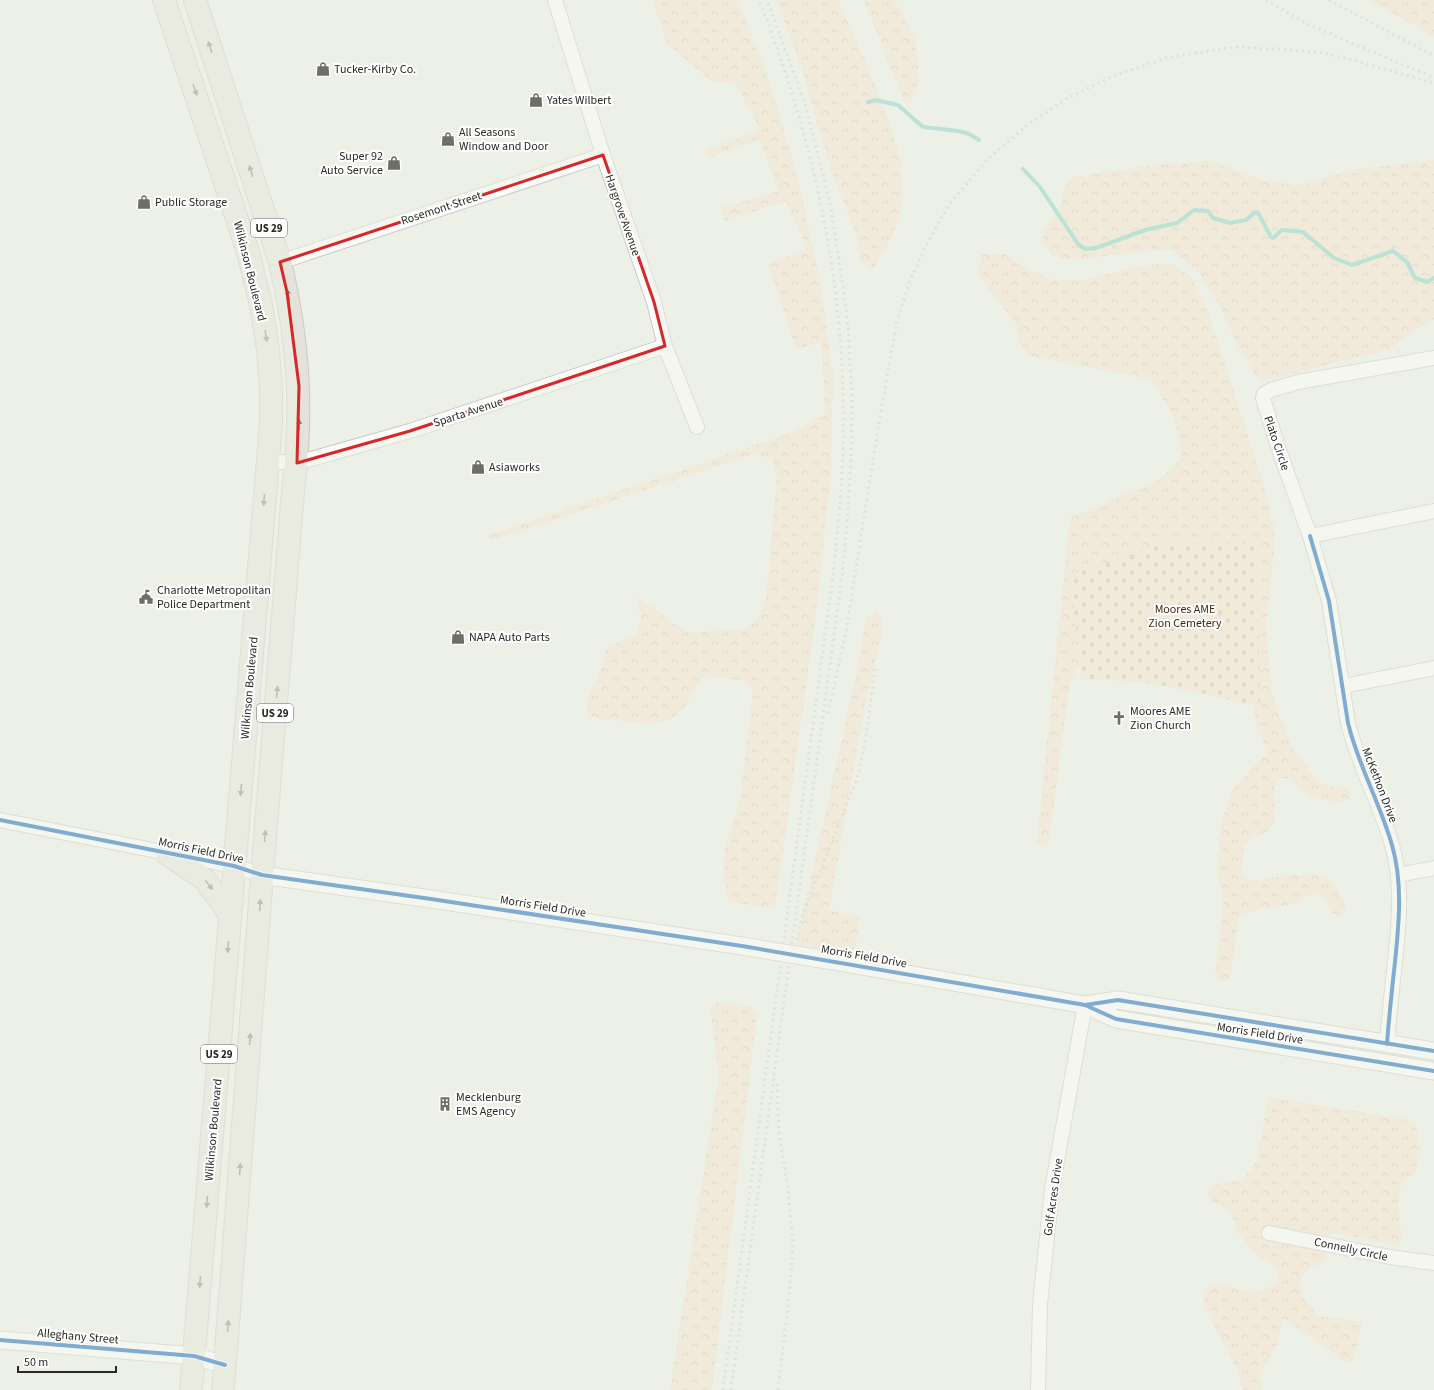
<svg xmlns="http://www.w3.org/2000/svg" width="1434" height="1390" font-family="'Source Sans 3',sans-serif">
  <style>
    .forest { fill: url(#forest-crowns) }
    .cemetery { fill: url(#cemetery-stones) }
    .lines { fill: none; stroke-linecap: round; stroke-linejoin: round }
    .stream { stroke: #7cd0c0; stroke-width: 4 }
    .minor-casing { stroke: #c8cac3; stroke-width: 16 }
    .tertiary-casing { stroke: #c8cac3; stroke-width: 19 }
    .primary-casing { stroke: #c9cbc6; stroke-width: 24 }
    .minor { stroke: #fcfdfb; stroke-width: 14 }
    .tertiary { stroke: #fcfdfb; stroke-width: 17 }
    .primary { stroke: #e4e2da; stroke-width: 22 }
    .rail { stroke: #cfd0cd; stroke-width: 3; stroke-dasharray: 2 4; stroke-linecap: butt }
    .tertiary-bridge-casing { stroke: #c8cac3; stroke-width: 19; stroke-linecap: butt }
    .tertiary-bridge { stroke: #fcfdfb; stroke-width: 17 }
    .cycleway-casing { stroke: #fff; stroke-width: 6 }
    .cycleway { stroke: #0057b8; stroke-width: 4 }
    .oneway { fill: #86867e }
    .marked { fill: none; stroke: #d62828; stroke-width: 3; stroke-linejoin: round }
    .labels { text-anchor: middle; stroke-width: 4; stroke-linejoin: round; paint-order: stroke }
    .shield { fill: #fff; stroke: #686a65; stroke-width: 1 }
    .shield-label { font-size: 11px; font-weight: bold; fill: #282a23 }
    .poi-label { font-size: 12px; fill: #282a23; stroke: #fff; text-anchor: start }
    .street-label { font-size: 12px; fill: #282a23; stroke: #fff }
    .park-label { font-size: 12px; fill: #44280f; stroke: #fff }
  </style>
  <defs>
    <pattern id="forest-crowns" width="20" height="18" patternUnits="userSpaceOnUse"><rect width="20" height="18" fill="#f6e0ca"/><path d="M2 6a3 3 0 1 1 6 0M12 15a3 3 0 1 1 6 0" fill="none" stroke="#d3c0ad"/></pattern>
    <pattern id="cemetery-stones" width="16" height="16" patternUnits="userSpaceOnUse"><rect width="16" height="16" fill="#f6e0ca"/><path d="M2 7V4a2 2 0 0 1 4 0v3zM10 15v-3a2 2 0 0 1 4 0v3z" fill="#d3c0ad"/></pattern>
  </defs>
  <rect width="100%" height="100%" fill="#edf0e6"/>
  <g class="forest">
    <polygon points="652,0 738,0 772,89 797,175 820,280 833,377 831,475 814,629 775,908 729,902 724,880 724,853 740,799 753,693 745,681 703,676 683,709 673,718 653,724 593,718 587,710 589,694 598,679 607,647 634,636 641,623 637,597 655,609 686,632 742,630 756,621 766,599 777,475 772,459 755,454 492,540 486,536 788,434 825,414 822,342 796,349 768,264 807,249 786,201 725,221 721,208 779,191 759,139 709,158 705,150 760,130 736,83 712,82 667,43"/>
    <polygon points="776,0 838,0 866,62 889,122 902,164 902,198 899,222 885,250 873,269 861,264 855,231 832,174 802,69"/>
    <polygon points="864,0 893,0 902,12 915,41 918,69 917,89 910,102 904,101"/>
    <polygon points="1368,0 1434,0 1434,36"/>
    <polygon points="1434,160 1434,319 1405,337 1389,350 1265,380 1255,375 1236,342 1222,310 1199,273 1171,249 1125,253 1077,260 1053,257 1042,242 1045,229 1062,204 1064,186 1074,177 1156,165 1210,161 1263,180 1299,186 1350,170"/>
    <polygon points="1002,253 1030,270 1054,280 1082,280 1140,266 1168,263 1190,276 1204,300 1263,482 1274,529 1274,550 1266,629 1272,695 1292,748 1319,782 1336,788 1348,787 1351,797 1343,802 1321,800 1307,795 1291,779 1282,778 1274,786 1275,820 1267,832 1251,839 1244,848 1242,872 1249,881 1290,875 1317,875 1334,882 1346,908 1340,917 1333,913 1326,901 1315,891 1295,904 1259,909 1239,916 1230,978 1220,983 1215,975 1223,902 1217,873 1221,822 1232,790 1267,754 1258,729 1249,690 1091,647 1070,680 1049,842 1043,849 1037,842 1070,518 1159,480 1182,458 1175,419 1151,379 1029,356 1020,344 1016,324 977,274 982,255"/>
    <polygon points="876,611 881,618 881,639 866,699 829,910 860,917 856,945 852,954 796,945 856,676 866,618"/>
    <polygon points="717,1002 752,1007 757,1015 712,1390 670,1390 719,1074 710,1007"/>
    <polygon points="1273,1098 1400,1118 1415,1124 1421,1148 1415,1174 1402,1182 1398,1201 1402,1241 1396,1245 1340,1234 1328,1234 1326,1260 1310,1268 1300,1279 1302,1296 1319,1316 1362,1322 1354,1361 1346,1362 1283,1318 1276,1349 1260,1373 1262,1390 1243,1390 1235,1365 1203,1305 1205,1289 1223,1284 1255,1293 1277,1284 1279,1270 1257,1255 1237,1232 1230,1210 1212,1202 1207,1191 1215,1184 1243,1181 1257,1160 1266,1108"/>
  </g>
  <polygon class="cemetery" points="1257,542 1260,707 1197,692 1141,682 1081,679 1072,587 1078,572 1161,543"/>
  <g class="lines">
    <g class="stream">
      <polyline points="868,102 876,100 898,105 923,127 959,131 969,134 979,140"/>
      <polyline points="1023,169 1040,187 1078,244 1085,249 1096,248 1145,230 1177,223 1194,210 1208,211 1213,218 1230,223 1246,220 1254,213 1258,213 1271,237 1273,238 1282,230 1303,232 1334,258 1352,265 1393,251 1407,262 1415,278 1427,282 1434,278"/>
    </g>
    <defs>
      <g id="minor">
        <polyline points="555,0 603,155 654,302 665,346 697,427"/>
        <polyline points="280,262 603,155"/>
        <polyline points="1434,358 1298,382 1271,390 1264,394 1263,398 1279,450 1310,536 1434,511"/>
        <polyline points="268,461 297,463 410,431 665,346"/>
        <path d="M1310,536L1329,601L1348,723C1358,765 1380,803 1392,845C1403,883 1399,923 1395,962C1392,989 1389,1017 1387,1044"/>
        <polyline points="1343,686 1434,668"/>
        <polyline points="0,820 234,866 262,875"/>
        <polyline points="1398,875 1434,868"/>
        <polyline points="1269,1233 1390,1257 1434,1263"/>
        <polyline points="1038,1390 1040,1304 1052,1189 1085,1005"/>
      </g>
      <g id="tertiary">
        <polyline points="262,875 431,899 742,946"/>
        <polyline points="827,960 1085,1005 1116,1019 1434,1071"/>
        <polyline points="1085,1005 1118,1000 1434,1051"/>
        <polyline points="0,1340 194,1356 225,1365"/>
      </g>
      <g id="primary">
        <polyline points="164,0 248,252 261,305 268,350 271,387 271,424 191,1390"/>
        <path d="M195,0L280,262C299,342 303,410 293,492L262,875L223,1390"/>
        <polyline points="167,854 204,879 222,902 230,916"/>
      </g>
    </defs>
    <use href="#minor" class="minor-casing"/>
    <use href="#tertiary" class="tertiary-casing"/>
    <use href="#primary" class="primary-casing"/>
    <use href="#minor" class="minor"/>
    <use href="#tertiary" class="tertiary"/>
    <use href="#primary" class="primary"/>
    <g class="rail">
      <polyline points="1266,0 1307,24 1432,77"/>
      <polyline points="1329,0 1434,56"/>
      <polyline points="828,713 846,632 879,422 897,321 910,281 927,243 950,203 988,159 1026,126 1066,99 1113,76 1166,58 1234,47 1280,49 1322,53 1353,60 1434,83"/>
      <path d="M796,940L805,908L856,781C867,744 870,705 875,666"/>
      <polyline points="777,1084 779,1132 788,1189 793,1244 789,1298 778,1390"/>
      <path d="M723,1390L832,583C839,521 845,459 843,396C840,259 809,127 759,0"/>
      <polyline points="731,1390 841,584 847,524 851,459 852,398 848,326 843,286 830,203 804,100 767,0"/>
    </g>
    <defs>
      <polyline id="tertiary-bridge" points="742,946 827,960"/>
    </defs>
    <use href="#tertiary-bridge" class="tertiary-bridge-casing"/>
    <use href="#tertiary-bridge" class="tertiary-bridge"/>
    <defs>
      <g id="cycleway">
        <path d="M1310,536L1329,601L1348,723C1358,765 1380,803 1392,845C1403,883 1399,923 1395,962C1392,989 1389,1017 1387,1044"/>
        <polyline points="0,820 234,866 262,875 431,899 742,946 1085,1005 1116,1019 1434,1071"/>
        <polyline points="1085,1005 1118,1000 1434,1051"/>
        <polyline points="0,1340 194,1356 225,1365"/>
      </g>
    </defs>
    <use href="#cycleway" class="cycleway-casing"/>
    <use href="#cycleway" class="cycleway"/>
  </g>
  <defs><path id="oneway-solid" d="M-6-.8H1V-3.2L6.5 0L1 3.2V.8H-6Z"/></defs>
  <g class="oneway">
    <use href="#oneway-solid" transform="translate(210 47) rotate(-108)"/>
    <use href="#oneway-solid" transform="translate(195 90) rotate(72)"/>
    <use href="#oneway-solid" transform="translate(251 171) rotate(-108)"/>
    <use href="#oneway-solid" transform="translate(288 295) rotate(-102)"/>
    <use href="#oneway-solid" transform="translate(266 336) rotate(81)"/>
    <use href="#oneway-solid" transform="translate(299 425) rotate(-88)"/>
    <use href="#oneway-solid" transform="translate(264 500) rotate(95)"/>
    <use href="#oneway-solid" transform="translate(277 692) rotate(-85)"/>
    <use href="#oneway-solid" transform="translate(241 790) rotate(95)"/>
    <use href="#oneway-solid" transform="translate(265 836) rotate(-85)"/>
    <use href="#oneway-solid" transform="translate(209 885) rotate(52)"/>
    <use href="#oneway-solid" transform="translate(260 905) rotate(-86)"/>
    <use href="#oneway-solid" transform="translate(228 947) rotate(95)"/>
    <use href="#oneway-solid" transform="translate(250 1039) rotate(-86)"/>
    <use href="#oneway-solid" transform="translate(240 1169) rotate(-86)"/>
    <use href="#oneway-solid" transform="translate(207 1202) rotate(95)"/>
    <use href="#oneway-solid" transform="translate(200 1282) rotate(95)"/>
    <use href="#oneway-solid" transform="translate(228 1326) rotate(-86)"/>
  </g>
  <path d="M0 0H1434V1390H0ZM603,155L654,302L665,346L410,431L297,463L299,386L287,292L280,262Z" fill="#edf0e6" fill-opacity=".55" fill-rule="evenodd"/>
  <path class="marked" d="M603,155L654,302L665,346L410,431L297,463L299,386L287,292L280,262Z"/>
  <defs>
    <symbol id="shop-bare" viewBox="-9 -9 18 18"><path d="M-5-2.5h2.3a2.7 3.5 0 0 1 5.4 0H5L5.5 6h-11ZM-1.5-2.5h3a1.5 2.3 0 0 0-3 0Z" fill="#6d6f67" stroke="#fff" stroke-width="2.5" paint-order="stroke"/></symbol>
    <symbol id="civic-bare" viewBox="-9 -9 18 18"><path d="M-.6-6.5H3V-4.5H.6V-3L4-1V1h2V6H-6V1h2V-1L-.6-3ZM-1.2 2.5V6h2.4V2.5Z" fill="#6d6f67" stroke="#fff" stroke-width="2.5" paint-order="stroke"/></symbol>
    <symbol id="church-bare" viewBox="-9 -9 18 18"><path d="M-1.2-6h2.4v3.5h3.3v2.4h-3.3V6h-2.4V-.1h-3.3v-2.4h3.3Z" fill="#6d6f67" stroke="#fff" stroke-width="2.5" paint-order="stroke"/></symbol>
    <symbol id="building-bare" viewBox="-9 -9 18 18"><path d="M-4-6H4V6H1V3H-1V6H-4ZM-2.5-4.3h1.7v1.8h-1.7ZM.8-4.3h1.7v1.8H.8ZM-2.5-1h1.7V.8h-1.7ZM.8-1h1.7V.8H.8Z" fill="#6d6f67" stroke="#fff" stroke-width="2.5" paint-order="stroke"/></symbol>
  </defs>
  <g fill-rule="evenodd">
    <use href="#shop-bare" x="313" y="59" width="20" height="20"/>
    <use href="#shop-bare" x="526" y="90" width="20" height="20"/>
    <use href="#shop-bare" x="438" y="129" width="20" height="20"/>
    <use href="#shop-bare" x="384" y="153" width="20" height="20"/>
    <use href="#shop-bare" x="134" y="192" width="20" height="20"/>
    <use href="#shop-bare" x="468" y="457" width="20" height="20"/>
    <use href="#civic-bare" x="136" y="587" width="20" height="20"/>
    <use href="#shop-bare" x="448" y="627" width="20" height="20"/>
    <use href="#church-bare" x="1109" y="708" width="20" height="20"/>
    <use href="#building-bare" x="435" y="1094" width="20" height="20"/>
  </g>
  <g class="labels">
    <g class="shield">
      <rect x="251" y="219" width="36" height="18" rx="3"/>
      <rect x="257" y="704" width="36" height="18" rx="3"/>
      <rect x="201" y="1045" width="36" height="18" rx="3"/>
    </g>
    <g class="shield-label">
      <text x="269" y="232">US 29</text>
      <text x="275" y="717">US 29</text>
      <text x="219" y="1058">US 29</text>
    </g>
    <g class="poi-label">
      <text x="334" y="73">Tucker-Kirby Co.</text>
      <text x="547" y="104">Yates Wilbert</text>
      <text x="459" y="136">All Seasons<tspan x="459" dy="14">Window and Door</tspan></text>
      <text x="383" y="160" text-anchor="end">Super 92<tspan x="383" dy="14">Auto Service</tspan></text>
      <text x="155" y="206">Public Storage</text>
      <text x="489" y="471">Asiaworks</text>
      <text x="157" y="594">Charlotte Metropolitan<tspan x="157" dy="14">Police Department</tspan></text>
      <text x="469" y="641">NAPA Auto Parts</text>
      <text x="1130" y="715">Moores AME<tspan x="1130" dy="14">Zion Church</tspan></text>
      <text x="456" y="1101">Mecklenburg<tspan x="456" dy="14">EMS Agency</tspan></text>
    </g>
    <g class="street-label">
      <text transform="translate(441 208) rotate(-18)" y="4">Rosemont Street</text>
      <text transform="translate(623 215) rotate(71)" y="4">Hargrove Avenue</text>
      <text transform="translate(250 271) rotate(76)" y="4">Wilkinson Boulevard</text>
      <text transform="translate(468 412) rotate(-18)" y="4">Sparta Avenue</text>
      <text transform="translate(1277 443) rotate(71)" y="4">Plato Circle</text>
      <text transform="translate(249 688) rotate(-85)" y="4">Wilkinson Boulevard</text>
      <text transform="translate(1380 785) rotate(69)" y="4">McKethon Drive</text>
      <text transform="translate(201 850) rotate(12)" y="4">Morris Field Drive</text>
      <text transform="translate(543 906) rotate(9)" y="4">Morris Field Drive</text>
      <text transform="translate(864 956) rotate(10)" y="4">Morris Field Drive</text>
      <text transform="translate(1260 1033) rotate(9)" y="4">Morris Field Drive</text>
      <text transform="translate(213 1130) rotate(-85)" y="4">Wilkinson Boulevard</text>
      <text transform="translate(1053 1197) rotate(-82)" y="4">Golf Acres Drive</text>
      <text transform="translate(1351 1249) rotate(12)" y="4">Connelly Circle</text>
      <text transform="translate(78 1336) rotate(5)" y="4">Alleghany Street</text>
    </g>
    <g class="park-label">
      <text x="1185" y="613">Moores AME<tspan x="1185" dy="14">Zion Cemetery</tspan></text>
    </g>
  </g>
  <path d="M18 1366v6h98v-6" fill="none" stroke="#282a23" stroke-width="2"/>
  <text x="24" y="1366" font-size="12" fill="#282a23" stroke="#ffffff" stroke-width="3" paint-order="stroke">50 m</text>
</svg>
